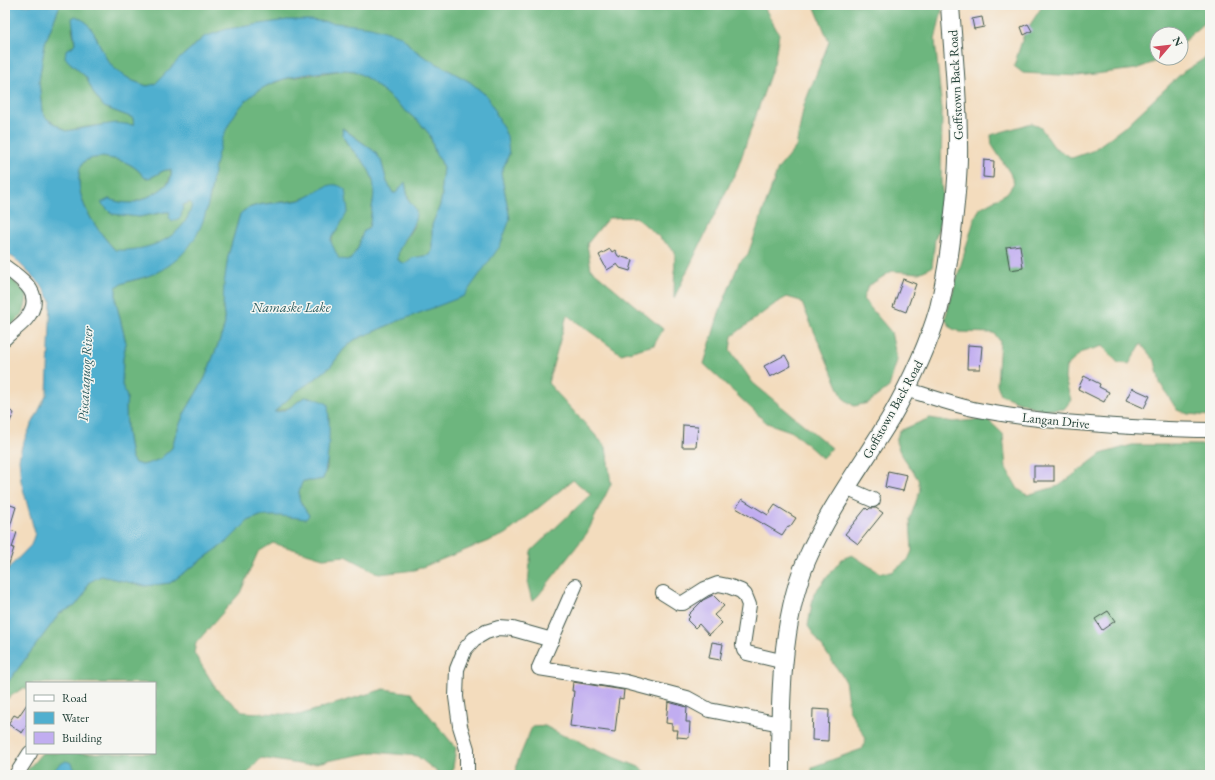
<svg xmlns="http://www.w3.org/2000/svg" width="1215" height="780" font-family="'EB Garamond',serif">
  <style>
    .forest { fill: #6db67e; stroke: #467a59 }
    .water { fill: #50afcf; stroke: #387682; fill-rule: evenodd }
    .building { fill: #c1adf0 }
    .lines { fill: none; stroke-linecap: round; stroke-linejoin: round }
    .minor-casing { stroke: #3f5549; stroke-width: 16 }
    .major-casing { stroke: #3f5549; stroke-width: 20 }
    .minor { stroke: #fff; stroke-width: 14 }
    .major { stroke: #fff; stroke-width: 18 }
    .labels { text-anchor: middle; stroke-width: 3; stroke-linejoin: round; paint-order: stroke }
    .street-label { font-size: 13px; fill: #1f3d34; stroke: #f6f6f2 }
    .water-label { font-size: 14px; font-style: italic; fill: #2e5f62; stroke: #f6f6f2 }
  </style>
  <rect width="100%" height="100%" fill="#f6f6f2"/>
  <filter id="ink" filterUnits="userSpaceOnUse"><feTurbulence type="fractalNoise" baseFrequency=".025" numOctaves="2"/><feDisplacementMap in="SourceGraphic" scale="8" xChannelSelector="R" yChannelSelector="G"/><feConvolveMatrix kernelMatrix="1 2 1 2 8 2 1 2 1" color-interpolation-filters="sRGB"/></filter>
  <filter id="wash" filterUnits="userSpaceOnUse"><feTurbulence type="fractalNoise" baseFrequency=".012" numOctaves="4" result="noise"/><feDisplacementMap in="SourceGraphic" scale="16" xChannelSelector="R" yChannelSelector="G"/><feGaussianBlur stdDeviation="0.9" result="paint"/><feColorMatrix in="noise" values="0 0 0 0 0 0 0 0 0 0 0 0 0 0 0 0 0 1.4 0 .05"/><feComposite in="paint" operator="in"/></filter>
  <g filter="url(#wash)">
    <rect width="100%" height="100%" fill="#f3dcbd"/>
    <g class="forest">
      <path d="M60,5H763L779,34L774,63L738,167L674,298L675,251L636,217L608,218L587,244L591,269L663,329L654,345L621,354L567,315L548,383L606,447L611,484L587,533L538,596L532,601L528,585L531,551L591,494L573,480L506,534L415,570L379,574L346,556L323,558L273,543L258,552L240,593L196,643L194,653L217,690L243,712L299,715L384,689L411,693L456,748L452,774L441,775L417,756L374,752L305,765L261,758L246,775H23L42,753H155V683H27V689L23,688L5,700V686L60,613L75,606L85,593L88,583L101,575L145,586L170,583L228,541L248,521L260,516L309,515C299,501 295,496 303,481H313L323,479L327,468L329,416L304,397L291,407L274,412L297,391L315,379L331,366L344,349L354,340L396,322L510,219L501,173L509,154L488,97L470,82L423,56L412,48L401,36L204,37L181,57L155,85L147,86L133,81L115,70L106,58L94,33L72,28L75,43L72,47L66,50L68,61L86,77L94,94L104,107L133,118L134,125C110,123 89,126 66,131L46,118L42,111L39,81L45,43Z"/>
      <polygon points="814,5 943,5 935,40 942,111 941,182 944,210 935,239 932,267 919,273 892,271 868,286 863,299 891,332 897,360 889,387 868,403 854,406 843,398 801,301 787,297 776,303 732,336 730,350 753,383 832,448 822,458 793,432 767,423 704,364 719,313 739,263 748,254 778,169 796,147 804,105 829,42"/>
      <polygon points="1043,5 1210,5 1210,17 1181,44 1181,34 1157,34 1157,58 1165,58 1136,69 1078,76 1023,73 1014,66 1024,34"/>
      <polygon points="1210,55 1210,416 1188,414 1177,410 1160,383 1155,361 1141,344 1129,364 1118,363 1103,346 1082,352 1066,367 1065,379 1071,400 1064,409 1041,410 1001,395 997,384 1000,341 994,333 960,332 951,328 945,319 975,217 980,208 1007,193 1014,183 1010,173 992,145 991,135 1032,123 1041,128 1054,147 1072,158 1092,151 1127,125 1183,72"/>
      <path d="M344,70L355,71L370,80L421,124L430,135L434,149L436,155L441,161L443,168L441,186L442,195L440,205L432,225V251L429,255L412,259L404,264L398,260L397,253L415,224L405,183L396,193H393L387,182L381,160L374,151L343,128C341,141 352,150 361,159C366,164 369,170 372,177C377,191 371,208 370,223L369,227L363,232L358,248L350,260H339C332,247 327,242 337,231L321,189C315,193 309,197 302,199C285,204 252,200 240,214L228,256L223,308L225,323L222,334L205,378L184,414L175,436L172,448L160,459L150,463L142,465L135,463L131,457L127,432L126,407L127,397L122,385L123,358L126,343L116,302V287L123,283L146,277L203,221L210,197L216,156L225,131L238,108L252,95L264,87L284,79Z"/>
      <path d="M102,157C121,160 132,162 145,178C155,179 161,168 171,170C172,186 156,193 143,199C139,200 135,202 131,203C123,203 117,202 109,199L101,203L112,214L139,217L166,212H170L190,202L192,204C186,239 146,252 116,251C98,231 79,207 79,180C79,174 79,169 82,164C86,158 95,158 102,157Z"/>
      <path d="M5,273L27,294C25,317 21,316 5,330Z"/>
      <polygon points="930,418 953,422 987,419 1003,434 1006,468 1018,489 1027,495 1059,486 1101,454 1132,445 1210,445 1210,775 812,775 812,767 862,749 866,738 849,710 845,680 808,626 814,593 842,559 852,555 880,573 892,572 908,560 912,551 910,519 920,490 918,479 900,452 896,442 899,431"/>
      <polygon points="545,726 564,736 577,739 588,747 639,767 648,775 516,775 517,763 532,727"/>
    </g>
    <g class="water">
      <path d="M5,5H60L45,43L39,81L42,111L46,118L66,131L102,125L116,123L134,125L133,118L104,107L94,94L86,77L68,61L65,57L66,50L72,47L75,43L72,18L76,16L86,22L94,33L106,58L115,70L133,81L147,86L155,84L181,57L204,37L227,29L287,20H310L371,27L401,36L412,48L423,56L470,82L488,97L507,136L509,154L501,173L510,219L500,246L464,296L396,322L354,340L344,349L331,366L315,379L297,391L274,412C286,412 295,404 304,397L315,398L328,404C330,426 330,457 323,479L313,481H303C295,497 299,501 309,515L306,519L281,516H260L248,521L228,541L170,583L145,586L101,576L88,583L85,593L75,606L60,613L5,686V572L31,545L35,533L21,481L19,459L22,446L28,432L47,394L51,301L41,285L14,258L5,253ZM343,70L355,71L370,80L421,124L430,135L434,149L436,155L441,161L443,168L441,186L442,195L440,205L432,225V251L429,255L412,258L404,264L398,260C396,243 415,231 416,214C417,206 410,205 408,198C407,193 406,187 405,182L396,193H393L387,182L381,160L374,151L342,128C342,141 352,149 361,159C366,164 369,170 372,177C377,191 371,208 370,223L369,227L363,232L358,248L350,260L339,259L331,242V238L337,231L348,211L345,189C340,186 337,184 331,185C322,187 313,195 303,199C285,205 253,200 240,214L228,256L224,284L223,308L225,323L222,334L205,378L184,414L175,436L172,448L160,459L150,463L142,465L135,463L131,457L127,432L126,407L127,397L122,385L123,358L126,343L116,302V287C125,281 135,280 145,277C161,272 176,262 187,249C204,229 209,203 213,178C220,133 236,93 284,79C301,74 325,72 343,70ZM102,157C121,160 133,162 145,178C155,179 161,168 171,170C172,174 171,179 169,182C164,190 140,202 131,203C123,203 117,202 109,199L101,203L112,214L139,217L165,212H170L169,217L172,222L181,217L183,205L190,202L192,204C186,239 146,252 115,250C98,231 79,207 79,180C79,174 79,169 82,164C86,158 95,158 102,157Z"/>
      <polygon points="66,761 72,763 75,771 74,775 49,775 59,765"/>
    </g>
    <g id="blocks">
      <g class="building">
        <polygon points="982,17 984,27 974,29 972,19"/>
        <polygon points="1028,24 1032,31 1024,35 1021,27"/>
        <polygon points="984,160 994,161 993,178 983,177"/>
        <polygon points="1020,245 1023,268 1010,270 1006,247"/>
        <polygon points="610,249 612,252 615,250 618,256 633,260 630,271 620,268 617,264 607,270 599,255"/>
        <polygon points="903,279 916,284 906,312 893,307"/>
        <polygon points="968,345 982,346 980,369 967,369"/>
        <polygon points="785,355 791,366 770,377 764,366"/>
        <polygon points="1084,376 1100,384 1099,387 1109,392 1104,402 1078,389"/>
        <polygon points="1132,388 1150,396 1144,408 1126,400"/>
        <polygon points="5,408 14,413 5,432"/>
        <polygon points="683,425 698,426 696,447 682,447"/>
        <rect x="1034" y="466" width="20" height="15"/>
        <polygon points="888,471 907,475 903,491 885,487"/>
        <polygon points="742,499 768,515 775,505 796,518 790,527 788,526 782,535 736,508"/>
        <polygon points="5,503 16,507 9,530 17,532 12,548 14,548 7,570 5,570"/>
        <polygon points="866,508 868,510 870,508 876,508 883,513 858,544 845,534"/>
        <polygon points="713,595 724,606 714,615 722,623 709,635 699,624 695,628 687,620 690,617 688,615 703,600"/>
        <polygon points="1108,611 1115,621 1102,630 1095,619"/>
        <polygon points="712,642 723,644 720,660 709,658"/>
        <polygon points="573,682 624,690 623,699 619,698 615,732 570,726 574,691 572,691"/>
        <polygon points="668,702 687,707 686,722 690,722 689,738 677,737 678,730 672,730 672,724 666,723"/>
        <polygon points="27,704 27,725 22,733 8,724 14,715 18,717"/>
        <polygon points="813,709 829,710 828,741 812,740"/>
      </g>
    </g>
  </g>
  <g filter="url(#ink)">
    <use href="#blocks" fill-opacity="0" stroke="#3f5549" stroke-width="1"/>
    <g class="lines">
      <defs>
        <g id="minor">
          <path d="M5,267C23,280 46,295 26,319C20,326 12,331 5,338"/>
          <path d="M906,389C928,396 950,404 973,409C1003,415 1034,419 1064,422C1113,426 1161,430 1210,430"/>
          <polyline points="846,488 873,500"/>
          <polyline points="575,586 539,668 626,682 687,698 709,710 781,724"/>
          <polyline points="663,593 679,603 683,603 705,589 718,584 728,586 741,591 745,595 749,605 743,645 744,650 747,653 785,662"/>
          <polyline points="16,775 30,753"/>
          <polyline points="467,775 467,749 460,726 456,697 457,669 465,649 474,639 486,632 499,628 513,629 552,640"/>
        </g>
        <path id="major" d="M780,775C780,708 780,620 807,559C829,509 862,465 890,419C910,384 928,347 939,308C945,283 949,257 952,232C955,202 959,173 958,143C958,97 953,51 950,5"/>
      </defs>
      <use href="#minor" class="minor-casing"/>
      <use href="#major" class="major-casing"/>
      <use href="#minor" class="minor"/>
      <use href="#major" class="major"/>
    </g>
  </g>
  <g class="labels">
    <g class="street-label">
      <text transform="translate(955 85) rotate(-93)" y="5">Goffstown Back Road</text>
      <text transform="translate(892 409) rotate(-61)" y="5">Goffstown Back Road</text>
      <text transform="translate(1056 420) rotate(6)" y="5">Langan Drive</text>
    </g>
    <g class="water-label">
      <text x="291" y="312">Namaske Lake</text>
      <text transform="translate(85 374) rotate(-87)" y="5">Piscataquog River</text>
    </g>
  </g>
  <rect width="1215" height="780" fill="none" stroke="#f6f6f2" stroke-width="20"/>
  <rect x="26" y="682" width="130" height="72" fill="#f6f6f2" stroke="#a0aca6"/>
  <rect x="34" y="695" width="20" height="6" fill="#ffffff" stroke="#a0aca6"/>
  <text x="62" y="702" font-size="12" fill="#1f3d34">Road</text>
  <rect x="34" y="712" width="20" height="12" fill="#50afcf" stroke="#a0aca6"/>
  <text x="62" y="722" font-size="12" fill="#1f3d34">Water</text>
  <rect x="34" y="732" width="20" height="12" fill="#c1adf0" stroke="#a0aca6"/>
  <text x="62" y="742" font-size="12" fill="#1f3d34">Building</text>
  <g transform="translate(1169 46) rotate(62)"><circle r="19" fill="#f6f6f2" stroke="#a0aca6"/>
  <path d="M0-3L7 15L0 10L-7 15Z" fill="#d1495b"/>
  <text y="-6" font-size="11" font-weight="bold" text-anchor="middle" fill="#1f3d34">N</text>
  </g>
</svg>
